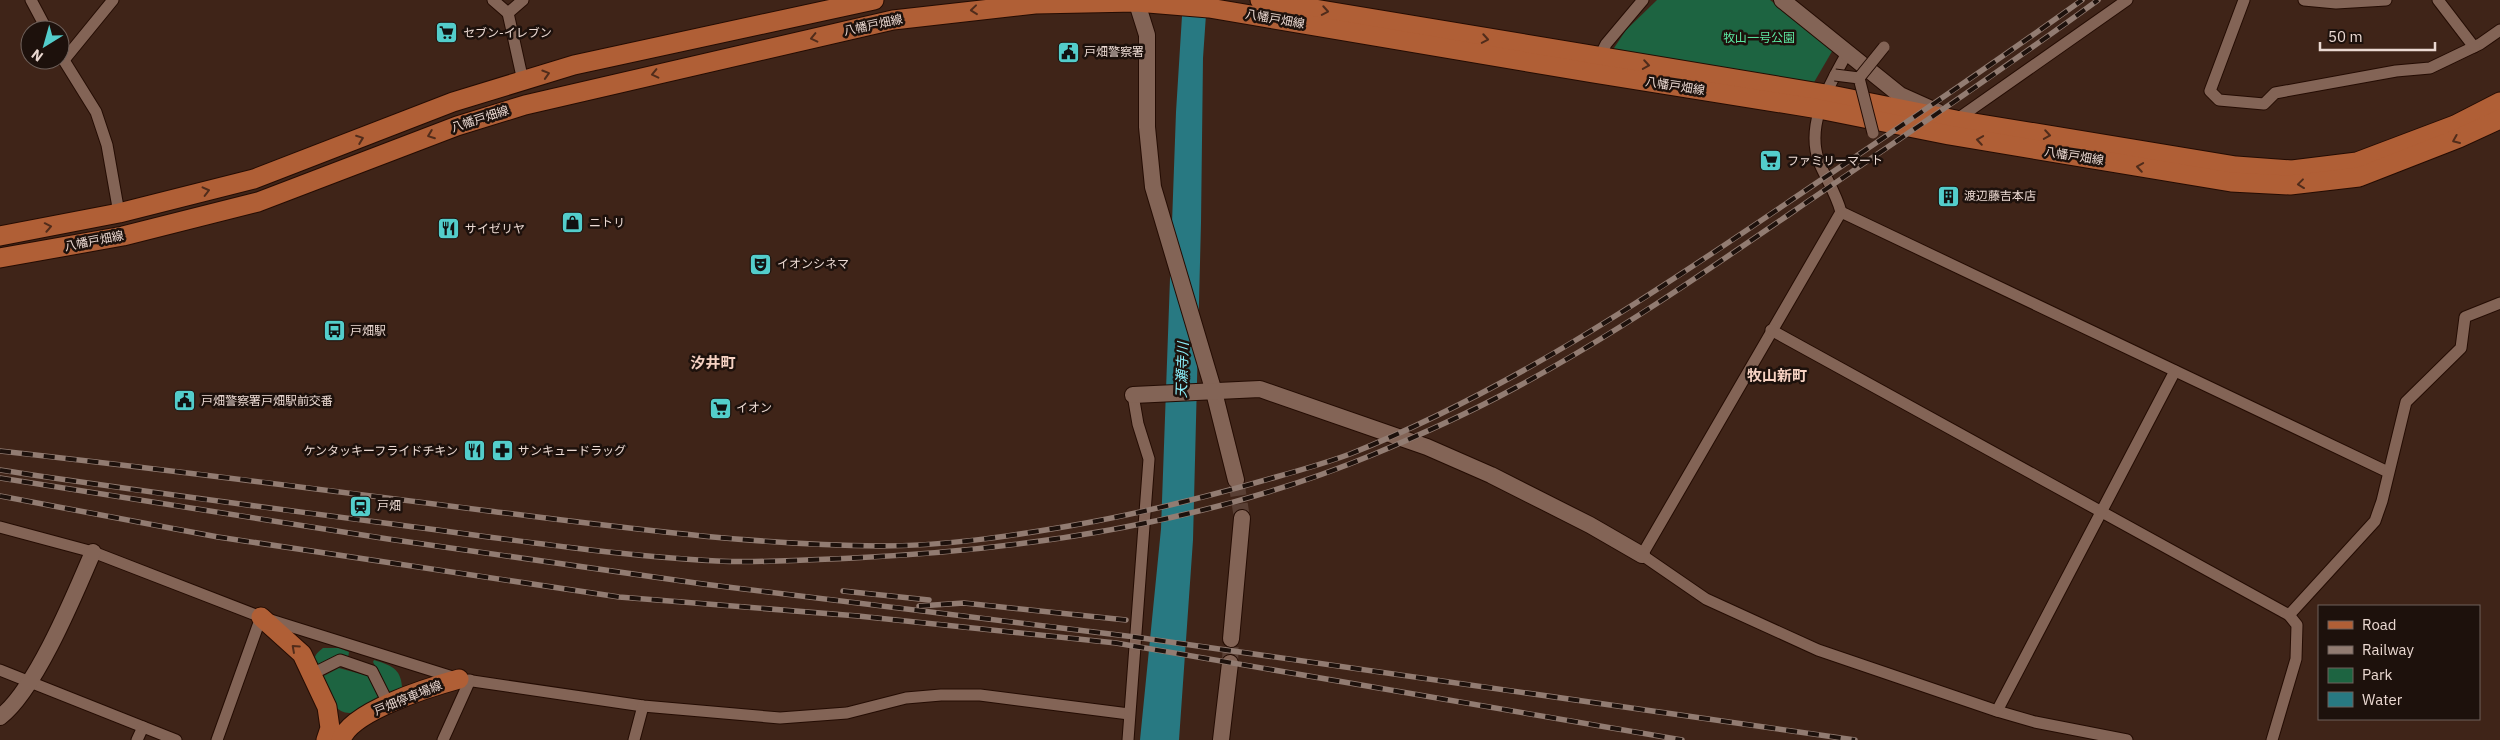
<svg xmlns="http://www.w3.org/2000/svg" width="2500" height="740" font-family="'IBM Plex Sans','Noto Sans JP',sans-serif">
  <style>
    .green { fill: #1d6441 }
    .water { fill: #287982 }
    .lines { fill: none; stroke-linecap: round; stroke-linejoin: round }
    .secondary-tunnel { stroke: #593f34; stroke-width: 16; stroke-dasharray: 16 8; stroke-linecap: butt }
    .street-casing { stroke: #240c03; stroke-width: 13 }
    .secondary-casing { stroke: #240c03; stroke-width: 18 }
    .primary-casing { stroke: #240c03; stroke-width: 21 }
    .street { stroke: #836456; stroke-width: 11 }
    .secondary { stroke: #836456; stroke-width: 16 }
    .primary { stroke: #b05f36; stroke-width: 19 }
    .rail-casing { stroke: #927c72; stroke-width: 5.5 }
    .rail { stroke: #1d110c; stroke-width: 4; stroke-dasharray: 11; stroke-linecap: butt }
    .street-bridge-casing { stroke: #240c03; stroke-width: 13; stroke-linecap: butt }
    .street-bridge { stroke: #836456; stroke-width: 11 }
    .oneway { stroke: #502c1b }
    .labels { text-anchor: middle; stroke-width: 5; stroke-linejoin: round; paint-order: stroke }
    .street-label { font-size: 12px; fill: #ebd9d2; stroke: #1d110c }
    .poi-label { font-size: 12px; fill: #ebd9d2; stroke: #1d110c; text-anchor: start }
    .park-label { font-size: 12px; fill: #5deaa3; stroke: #1d110c }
    .water-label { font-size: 14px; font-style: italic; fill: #8beffa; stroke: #1d110c }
    .quarter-label { font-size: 15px; font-weight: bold; fill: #f6d2c3; stroke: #1d110c }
  </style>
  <rect width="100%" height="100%" fill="#3f2418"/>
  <g class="green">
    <polygon points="1657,0 1770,0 1834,48 1813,84 1612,51 1626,30"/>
    <path d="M323,648H339L349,652L348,658L338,655L314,668C313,658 315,654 323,648Z"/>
    <path d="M374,660C390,665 401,668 402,687L397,695L392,697L373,662Z"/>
    <path d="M339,668L368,676L382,703C341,720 339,717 318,679Z"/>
  </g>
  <polygon class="water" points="1183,0 1207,0 1203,58 1201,223 1193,540 1179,740 1140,740 1161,529 1176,112"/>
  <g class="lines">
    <g class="secondary-tunnel">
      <polyline points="1236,480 1242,518"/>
      <polyline points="1230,663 1231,639"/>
    </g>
    <defs>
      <g id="street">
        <polyline points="31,0 47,30"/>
        <polyline points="493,0 508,13"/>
        <polyline points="2244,0 2210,91 2219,100 2264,104 2275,93 2396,71 2430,68 2480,44 2500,30"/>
        <polyline points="2304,0 2336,3 2386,0"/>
        <polyline points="2438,0 2474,47"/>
        <path d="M1847,53C1830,85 1805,123 1819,162C1826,179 1836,193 1841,212L1642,555L1706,599L1818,650L1997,711L2035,722L2127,740"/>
        <polyline points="60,54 96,112 107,145 119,213"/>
        <polyline points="1599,58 1606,44 1643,0"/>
        <polyline points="64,60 113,0"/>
        <polyline points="523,81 508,13 523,0"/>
        <polyline points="1956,120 2127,0"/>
        <polyline points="1841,212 2388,472"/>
        <polyline points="1771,330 2289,615 2297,625 2296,659 2272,740"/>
        <polyline points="0,527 93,552 261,617 459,679 643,706 780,718 847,713 906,698 941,695 980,695 1129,714"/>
        <polyline points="2289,615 2375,521 2382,501 2406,402 2461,348 2465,317 2500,303"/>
        <polyline points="0,670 176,740"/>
        <polyline points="316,672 340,660 372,671 386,699"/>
        <polyline points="1997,711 2175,371"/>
        <polyline points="137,740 143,727"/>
        <polyline points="217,740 261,617"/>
        <polyline points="443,740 470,680"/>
        <polyline points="634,740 643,706"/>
        <polyline points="1128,740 1149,459 1138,424 1133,395"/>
      </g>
      <g id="secondary">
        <polyline points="1136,0 1147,35 1147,127 1153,187 1214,392 1236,480"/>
        <polyline points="1782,0 1900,95 1938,112"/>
        <polyline points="1133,395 1260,389 1427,447 1491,475 1590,525 1642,555"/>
        <polyline points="1231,639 1242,518"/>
        <path d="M0,717C35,691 75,594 93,552"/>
        <polyline points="1221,740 1230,663"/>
      </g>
      <g id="primary">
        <polyline points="1260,0 1826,94 1956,120 2236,166 2292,170 2357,162 2455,125 2500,102"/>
        <polyline points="0,236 119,213 254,179 453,102 574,65 874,0"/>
        <polyline points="0,258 123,236 258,202 457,126 525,105 893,20 1035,4 1136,2 1209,8 1593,73 1819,109 1949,135 2231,182 2290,185 2359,177 2459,138 2500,119"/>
        <polyline points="261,617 302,654 327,707 330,728 326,740"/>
        <path d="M341,740C351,711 430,687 459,679"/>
      </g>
    </defs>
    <use href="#street" class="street-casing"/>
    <use href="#secondary" class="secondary-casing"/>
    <use href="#primary" class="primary-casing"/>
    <use href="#street" class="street"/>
    <use href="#secondary" class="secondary"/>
    <use href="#primary" class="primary"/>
    <defs>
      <g id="rail">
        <path d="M0,451C163,469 326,490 489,511C619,527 749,545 880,546C943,546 1006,537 1069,526C1139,514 1207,497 1276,477C1301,470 1326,463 1350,454C1508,391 1647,298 1787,203C1886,136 1985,70 2082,0"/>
        <path d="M0,470C130,490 261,507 392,524C500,538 608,555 717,561C762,563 808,560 853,558C1027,550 1210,522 1372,455C1420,435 1469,413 1515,388C1618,333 1714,266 1810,200C1907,134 2004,69 2098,0"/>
        <polyline points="0,478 388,539 703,584 1135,637 1855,740"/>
        <polyline points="0,496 218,537 619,597 858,616 1116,643 1682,740"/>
        <polyline points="843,591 929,600"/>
        <polyline points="919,606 964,603 1126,620"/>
      </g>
    </defs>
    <use href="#rail" class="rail-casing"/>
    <use href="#rail" class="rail"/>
    <defs>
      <g id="street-bridge">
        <polyline points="1835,75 1859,78 1873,133"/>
        <polyline points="1859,78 1884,47"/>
      </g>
    </defs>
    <use href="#street-bridge" class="street-bridge-casing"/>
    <use href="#street-bridge" class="street-bridge"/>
  </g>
  <defs><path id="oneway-chevron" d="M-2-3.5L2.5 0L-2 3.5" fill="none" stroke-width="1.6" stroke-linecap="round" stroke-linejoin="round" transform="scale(1.25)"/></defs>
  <g class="oneway">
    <use href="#oneway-chevron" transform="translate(974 10) rotate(174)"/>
    <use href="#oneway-chevron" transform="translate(1325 11) rotate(10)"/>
    <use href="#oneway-chevron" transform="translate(814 38) rotate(167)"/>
    <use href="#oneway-chevron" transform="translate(1485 39) rotate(10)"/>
    <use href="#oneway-chevron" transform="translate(1646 65) rotate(9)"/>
    <use href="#oneway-chevron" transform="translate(546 74) rotate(-17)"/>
    <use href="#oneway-chevron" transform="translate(655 74) rotate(167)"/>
    <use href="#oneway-chevron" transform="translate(431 135) rotate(159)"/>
    <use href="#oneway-chevron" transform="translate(2047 135) rotate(9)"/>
    <use href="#oneway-chevron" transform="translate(360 139) rotate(-21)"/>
    <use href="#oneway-chevron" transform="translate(1980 140) rotate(-171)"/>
    <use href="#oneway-chevron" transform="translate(2456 140) rotate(157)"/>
    <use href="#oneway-chevron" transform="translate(2140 167) rotate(-171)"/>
    <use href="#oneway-chevron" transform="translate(2301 184) rotate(173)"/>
    <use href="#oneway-chevron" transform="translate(206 191) rotate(-14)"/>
    <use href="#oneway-chevron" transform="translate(48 227) rotate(-11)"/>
    <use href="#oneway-chevron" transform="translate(295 648) rotate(-138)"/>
  </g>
  <defs>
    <symbol id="supermarket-square" viewBox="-11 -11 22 22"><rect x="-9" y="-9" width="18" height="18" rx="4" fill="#53cdcb" stroke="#1d110c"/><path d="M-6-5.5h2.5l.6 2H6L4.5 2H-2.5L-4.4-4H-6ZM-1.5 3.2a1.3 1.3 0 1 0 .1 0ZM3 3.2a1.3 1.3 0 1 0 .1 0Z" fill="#111"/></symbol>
    <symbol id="civic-square" viewBox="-11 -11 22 22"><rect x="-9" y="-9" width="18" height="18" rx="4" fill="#53cdcb" stroke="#1d110c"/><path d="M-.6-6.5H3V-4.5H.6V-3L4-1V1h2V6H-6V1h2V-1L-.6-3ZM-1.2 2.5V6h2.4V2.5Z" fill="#111"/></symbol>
    <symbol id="building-square" viewBox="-11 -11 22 22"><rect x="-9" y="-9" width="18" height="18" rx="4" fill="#53cdcb" stroke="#1d110c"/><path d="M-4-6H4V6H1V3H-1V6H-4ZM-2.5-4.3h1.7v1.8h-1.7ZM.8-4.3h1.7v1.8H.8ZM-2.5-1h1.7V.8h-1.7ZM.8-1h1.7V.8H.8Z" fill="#111"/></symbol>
    <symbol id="shop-square" viewBox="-11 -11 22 22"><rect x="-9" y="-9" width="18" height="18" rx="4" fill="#53cdcb" stroke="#1d110c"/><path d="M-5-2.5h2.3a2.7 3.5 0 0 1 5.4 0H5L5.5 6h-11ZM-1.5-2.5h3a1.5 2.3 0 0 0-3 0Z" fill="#111"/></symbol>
    <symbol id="restaurant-square" viewBox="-11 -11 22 22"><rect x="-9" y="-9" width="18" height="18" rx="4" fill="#53cdcb" stroke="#1d110c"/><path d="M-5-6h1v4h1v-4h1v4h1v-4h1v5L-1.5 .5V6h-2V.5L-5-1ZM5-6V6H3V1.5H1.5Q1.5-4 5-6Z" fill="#111"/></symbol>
    <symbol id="theatre-square" viewBox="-11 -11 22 22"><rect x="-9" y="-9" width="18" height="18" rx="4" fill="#53cdcb" stroke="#1d110c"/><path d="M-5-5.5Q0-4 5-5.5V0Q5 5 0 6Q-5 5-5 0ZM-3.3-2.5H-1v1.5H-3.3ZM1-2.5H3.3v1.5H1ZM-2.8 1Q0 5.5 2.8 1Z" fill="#111"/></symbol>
    <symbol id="bus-square" viewBox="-11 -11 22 22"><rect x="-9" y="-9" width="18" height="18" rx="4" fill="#53cdcb" stroke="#1d110c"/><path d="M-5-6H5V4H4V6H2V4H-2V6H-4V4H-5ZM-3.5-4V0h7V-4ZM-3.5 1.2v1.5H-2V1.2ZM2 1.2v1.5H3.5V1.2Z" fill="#111"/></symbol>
    <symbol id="pharmacy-square" viewBox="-11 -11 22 22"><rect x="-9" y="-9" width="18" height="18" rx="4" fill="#53cdcb" stroke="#1d110c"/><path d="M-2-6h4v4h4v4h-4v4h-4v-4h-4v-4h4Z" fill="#111"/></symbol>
    <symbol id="station-square" viewBox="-11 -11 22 22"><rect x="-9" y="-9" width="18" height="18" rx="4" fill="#53cdcb" stroke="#1d110c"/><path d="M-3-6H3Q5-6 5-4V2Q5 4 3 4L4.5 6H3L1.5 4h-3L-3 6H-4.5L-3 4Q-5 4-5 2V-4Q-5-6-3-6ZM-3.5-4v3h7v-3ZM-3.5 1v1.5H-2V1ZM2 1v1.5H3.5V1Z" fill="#111"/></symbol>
  </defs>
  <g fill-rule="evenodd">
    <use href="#supermarket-square" x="434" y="20" width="25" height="25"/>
    <use href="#civic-square" x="1056" y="40" width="25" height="25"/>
    <use href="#supermarket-square" x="1758" y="148" width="25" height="25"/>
    <use href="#building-square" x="1936" y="184" width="25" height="25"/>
    <use href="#shop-square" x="560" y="210" width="25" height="25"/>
    <use href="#restaurant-square" x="436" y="216" width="25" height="25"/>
    <use href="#theatre-square" x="748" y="252" width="25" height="25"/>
    <use href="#bus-square" x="322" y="318" width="25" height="25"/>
    <use href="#civic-square" x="172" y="388" width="25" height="25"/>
    <use href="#supermarket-square" x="708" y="396" width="25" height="25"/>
    <use href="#restaurant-square" x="462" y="438" width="25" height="25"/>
    <use href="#pharmacy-square" x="490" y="438" width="25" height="25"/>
    <use href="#station-square" x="348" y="494" width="25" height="25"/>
  </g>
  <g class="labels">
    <g class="street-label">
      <text transform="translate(1275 19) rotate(10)" y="4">八幡戸畑線</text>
      <text transform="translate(873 25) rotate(-12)" y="4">八幡戸畑線</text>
      <text transform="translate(1675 86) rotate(9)" y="4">八幡戸畑線</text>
      <text transform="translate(480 119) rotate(-18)" y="4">八幡戸畑線</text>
      <text transform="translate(2074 156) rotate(9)" y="4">八幡戸畑線</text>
      <text transform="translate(94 241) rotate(-11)" y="4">八幡戸畑線</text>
      <text transform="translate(408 698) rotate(-22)" y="4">戸畑停車場線</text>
    </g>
    <g class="poi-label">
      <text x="463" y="37">セブン-イレブン</text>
      <text x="1084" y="56">戸畑警察署</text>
      <text x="1787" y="165">ファミリーマート</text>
      <text x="1964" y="200">渡辺藤吉本店</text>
      <text x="589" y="227">ニトリ</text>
      <text x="465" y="233">サイゼリヤ</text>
      <text x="777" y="268">イオンシネマ</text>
      <text x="350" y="335">戸畑駅</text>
      <text x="201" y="405">戸畑警察署戸畑駅前交番</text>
      <text x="736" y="412">イオン</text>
      <text x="458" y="455" text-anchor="end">ケンタッキーフライドチキン</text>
      <text x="518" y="455">サンキュードラッグ</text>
      <text x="377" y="510">戸畑</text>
    </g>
    <g class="park-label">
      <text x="1759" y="42">牧山一号公園</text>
    </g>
    <g class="water-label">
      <text transform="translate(1182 370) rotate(-88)" y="5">天瀬寺川</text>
    </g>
    <g class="quarter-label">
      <text x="713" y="368">汐井町</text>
      <text x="1777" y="381">牧山新町</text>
    </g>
  </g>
  <rect x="2318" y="605" width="162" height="115" fill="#1d110c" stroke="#6f615b"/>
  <rect x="2328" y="621" width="25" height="8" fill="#b05f36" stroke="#6f615b"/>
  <text x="2362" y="630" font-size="15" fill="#ebd9d2">Road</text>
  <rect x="2328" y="646" width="25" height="8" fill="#927c72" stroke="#6f615b"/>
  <text x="2362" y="655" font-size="15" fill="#ebd9d2">Railway</text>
  <rect x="2328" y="668" width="25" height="15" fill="#1d6441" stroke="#6f615b"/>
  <text x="2362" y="680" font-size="15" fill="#ebd9d2">Park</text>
  <rect x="2328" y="692" width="25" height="15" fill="#287982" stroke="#6f615b"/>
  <text x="2362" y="705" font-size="15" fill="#ebd9d2">Water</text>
  <g transform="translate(45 45) rotate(217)"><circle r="24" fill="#1d110c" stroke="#6f615b"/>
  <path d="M0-4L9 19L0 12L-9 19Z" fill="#53cdcb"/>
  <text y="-8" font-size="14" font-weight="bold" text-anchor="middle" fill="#ebd9d2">N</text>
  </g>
  <path d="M2320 42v8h115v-8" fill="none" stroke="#ebd9d2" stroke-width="2.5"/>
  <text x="2328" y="42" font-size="15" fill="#ebd9d2" stroke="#1d110c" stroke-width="4" paint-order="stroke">50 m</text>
</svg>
